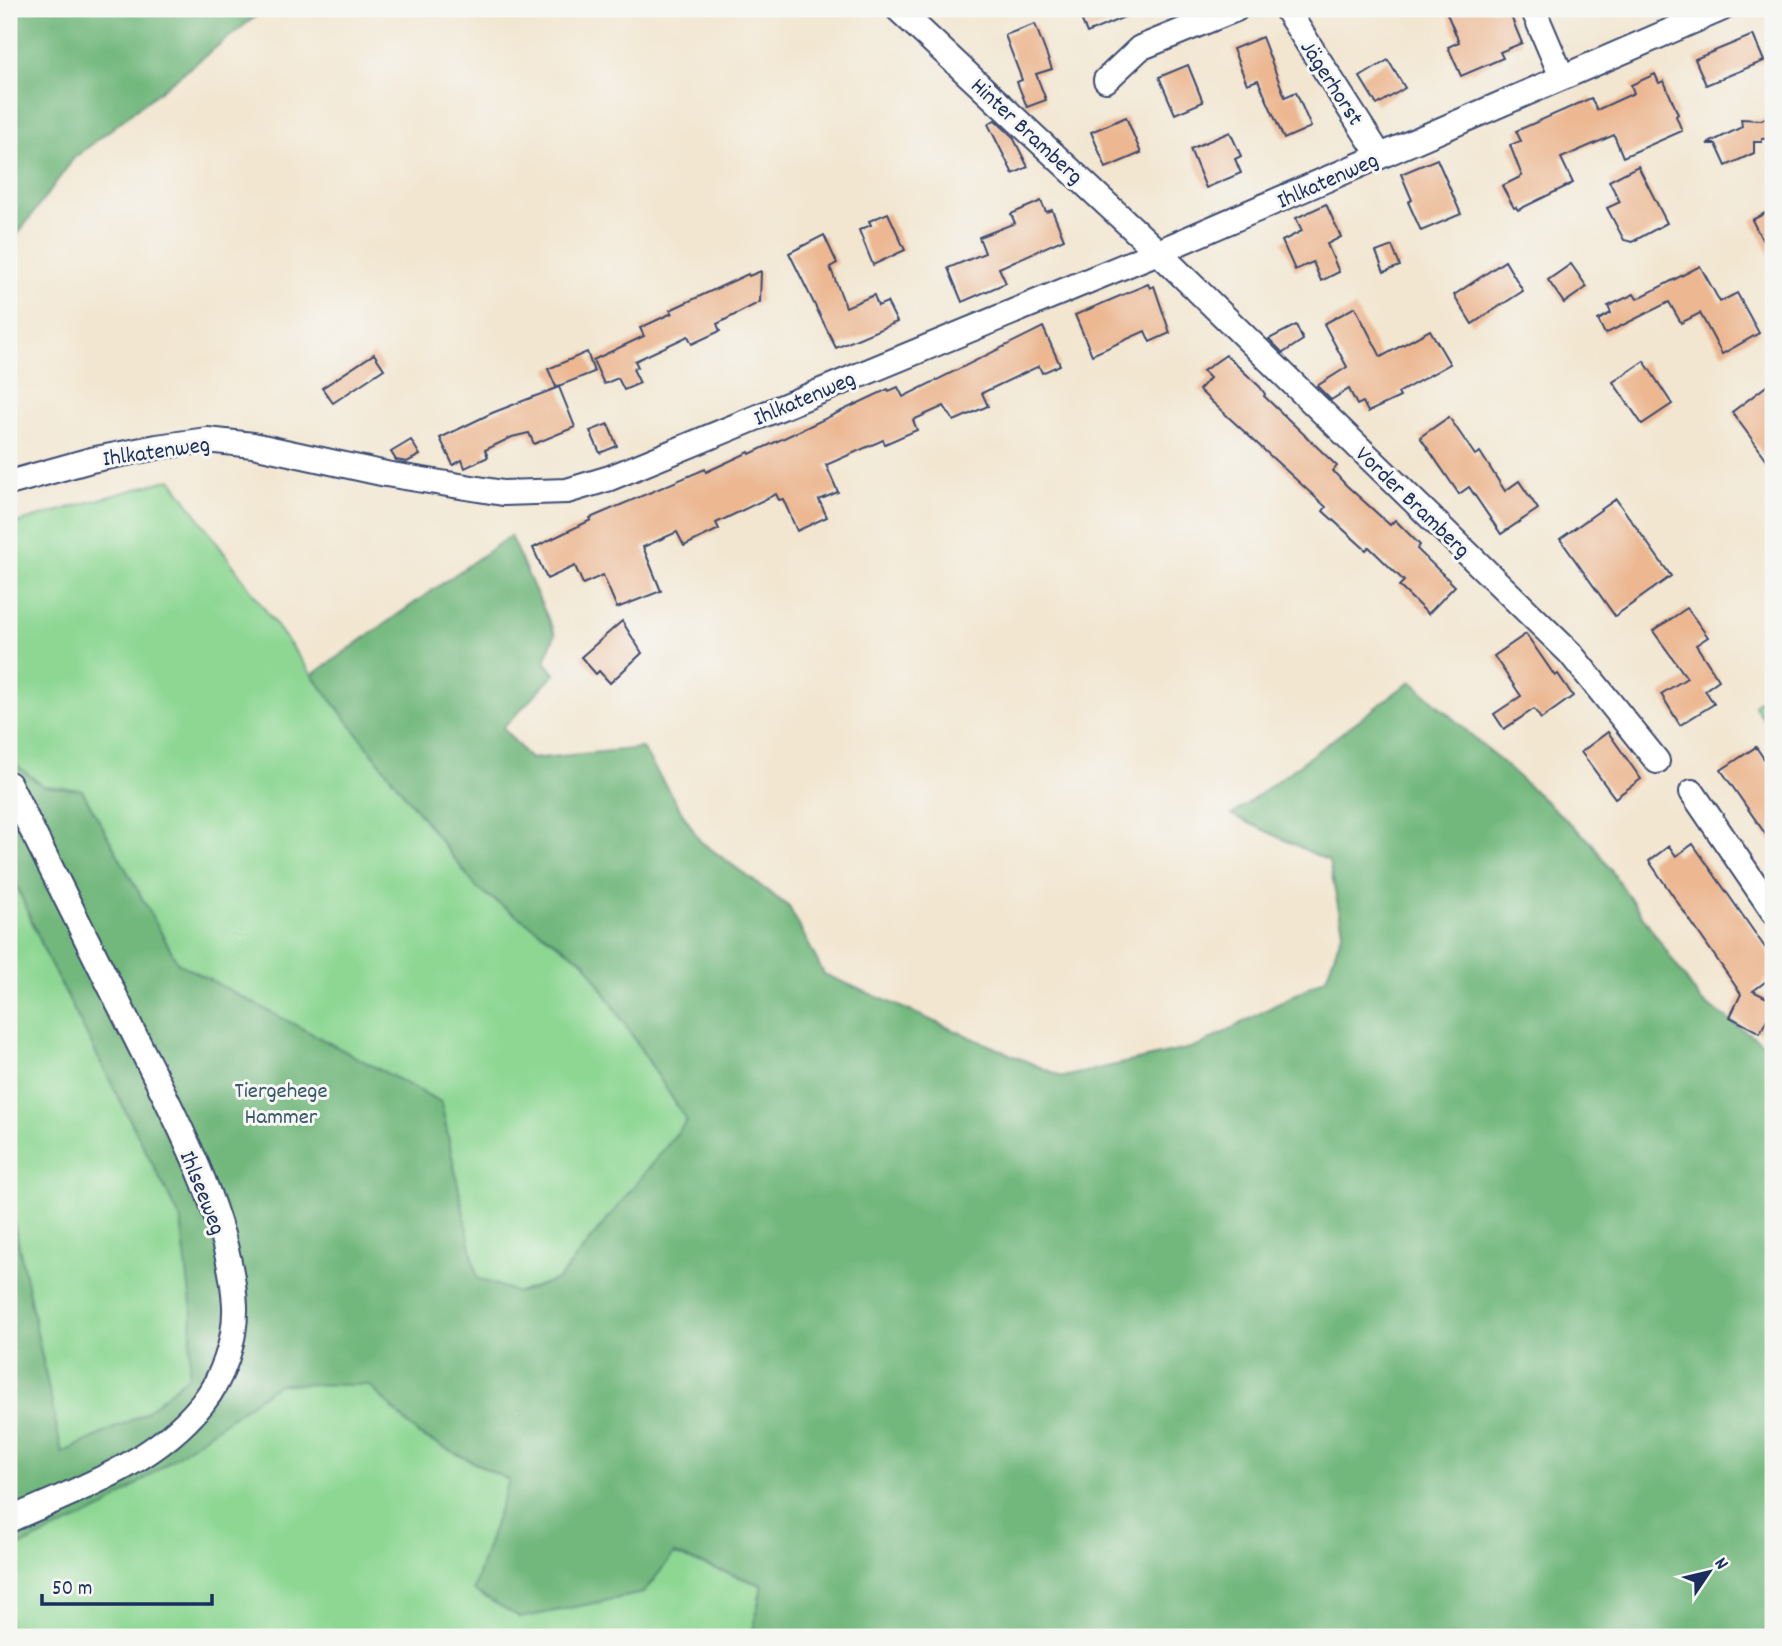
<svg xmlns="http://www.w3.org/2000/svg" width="1782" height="1646" font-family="Dekko,sans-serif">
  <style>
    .green { fill: #8dd793; stroke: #548378; stroke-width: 2 }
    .forest { fill: #72b87d; stroke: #46746e; stroke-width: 2 }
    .building { fill: #ecb791 }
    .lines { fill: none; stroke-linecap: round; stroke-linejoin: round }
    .street-casing { stroke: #3b4a6f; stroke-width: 28 }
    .street { stroke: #fff; stroke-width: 24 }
    .labels { text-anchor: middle; stroke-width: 6; stroke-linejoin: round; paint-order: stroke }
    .street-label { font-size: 23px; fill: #1b2f5e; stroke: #f6f6f2 }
    .park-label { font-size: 23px; fill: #38596b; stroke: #f6f6f2 }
  </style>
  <rect width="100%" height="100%" fill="#f6f6f2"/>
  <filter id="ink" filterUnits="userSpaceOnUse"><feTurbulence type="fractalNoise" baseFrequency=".0143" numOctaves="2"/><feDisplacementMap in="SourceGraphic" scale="14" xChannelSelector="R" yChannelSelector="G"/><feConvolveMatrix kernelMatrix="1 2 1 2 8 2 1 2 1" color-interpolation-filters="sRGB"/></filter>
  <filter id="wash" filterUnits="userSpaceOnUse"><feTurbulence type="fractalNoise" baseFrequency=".00686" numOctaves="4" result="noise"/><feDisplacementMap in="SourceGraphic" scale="28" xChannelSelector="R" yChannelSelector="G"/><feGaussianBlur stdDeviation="1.57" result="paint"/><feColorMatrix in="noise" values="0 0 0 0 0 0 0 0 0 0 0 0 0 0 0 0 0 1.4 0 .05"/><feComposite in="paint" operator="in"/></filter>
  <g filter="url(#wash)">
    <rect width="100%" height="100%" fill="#f2e6d0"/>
    <g class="green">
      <polygon points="171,479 312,675 478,889 585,962 687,1121 559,1279 518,1293 371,1387 419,1435 509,1480 643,1593 673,1554 762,1585 752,1637 9,1637 9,525"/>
      <polygon points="1773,691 1773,733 1754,705"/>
    </g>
    <g class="forest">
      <polygon points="9,9 265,9 74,158 9,246"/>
      <polygon points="510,536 555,634 545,661 555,674 503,728 530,759 642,748 700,841 789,907 824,974 1063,1077 1199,1046 1326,978 1343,930 1329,861 1232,815 1411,681 1592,843 1701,1001 1773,1050 1773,1637 752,1637 762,1585 674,1554 643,1593 521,1618 473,1590 509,1480 419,1435 369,1385 278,1384 104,1508 9,1551 9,1198 62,1453 144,1414 189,1375 192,1313 181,1220 48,959 9,868 9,759 43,786 82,790 178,963 441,1102 477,1278 518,1293 559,1279 687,1121 585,962 478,889 312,675"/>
    </g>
    <g id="blocks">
      <g class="building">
        <polygon points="1077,9 1143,9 1087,33"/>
        <polygon points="1445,9 1508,9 1522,43 1500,52 1503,58 1461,76 1448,47 1459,42"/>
        <polygon points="1035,24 1052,69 1036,74 1046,100 1027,107 1017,82 1022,80 1005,35"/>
        <polygon points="1753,35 1764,61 1706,85 1695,59"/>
        <polygon points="1262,37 1285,97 1296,92 1311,127 1284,139 1258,80 1247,84 1233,49"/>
        <polygon points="1388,60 1405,88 1377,105 1360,77"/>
        <polygon points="1188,65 1203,102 1175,114 1159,77"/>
        <polygon points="1655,74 1659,83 1664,81 1678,114 1676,116 1682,131 1623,157 1614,135 1561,158 1573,183 1518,210 1516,207 1514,208 1502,186 1522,176 1510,145 1521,141 1516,131 1591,98 1597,110 1634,93 1631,85"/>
        <polygon points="1773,115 1772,138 1762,139 1762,142 1754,142 1754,153 1726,166 1716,144 1707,144 1742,127 1741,119 1761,120"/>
        <polygon points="1126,117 1141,153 1106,168 1091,132"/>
        <polygon points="995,120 1013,137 1028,167 1013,174 988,124"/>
        <polygon points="1230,132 1241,156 1235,159 1241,173 1206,188 1190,149"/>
        <polygon points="1437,159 1461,214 1421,231 1408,202 1412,200 1401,174"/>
        <polygon points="1638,166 1667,223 1632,242 1624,240 1607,208 1620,202 1609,181"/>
        <polygon points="1041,201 1046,212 1052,210 1064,239 999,268 1006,283 962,302 948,268 985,253 979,237 1015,223 1011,214"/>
        <polygon points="1326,204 1341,237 1327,244 1339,272 1321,281 1313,262 1295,270 1282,241 1302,231 1296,218"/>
        <polygon points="1773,209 1773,261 1752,220"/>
        <polygon points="888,213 905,250 873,265 859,230 871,225 869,221"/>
        <polygon points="824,235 837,263 830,267 846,307 874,295 878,306 887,302 897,322 836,348 789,253"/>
        <polygon points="1392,246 1400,266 1384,272 1376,252"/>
        <polygon points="1505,261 1523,291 1472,324 1454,295"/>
        <polygon points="1571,264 1587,287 1564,303 1548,280"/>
        <polygon points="1700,266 1720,302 1737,293 1759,333 1722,354 1700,313 1681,323 1669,302 1605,334 1598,320 1611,313 1608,306 1634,294 1637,299"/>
        <polygon points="761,271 760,302 717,324 720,331 692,344 688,336 635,361 638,367 633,369 640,383 624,390 618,378 604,384 593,360 644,336 640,328 672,313 670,310 748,274 749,276"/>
        <polygon points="1148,284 1150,288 1154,286 1170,333 1150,342 1145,331 1092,355 1075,315"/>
        <polygon points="1355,307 1381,357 1430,330 1450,364 1398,393 1400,397 1368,412 1363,402 1357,405 1349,389 1331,400 1317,386 1347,367 1324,324"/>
        <polygon points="1296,325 1303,340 1283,353 1269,339"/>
        <polygon points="1043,327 1060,365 1042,373 1039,366 982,393 988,406 954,421 944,406 913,420 917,430 885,444 883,440 826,465 838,492 819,500 827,517 797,531 783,499 779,500 776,494 716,523 719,529 684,546 677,532 643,547 661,591 617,608 603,575 583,584 575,566 547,579 533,548 591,520 590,518 705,469 706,472 749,452 750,454 888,389 889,391 898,387 903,397"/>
        <polygon points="587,352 594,372 556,387 548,369"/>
        <polygon points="374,354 384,369 333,403 322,388"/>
        <polygon points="1226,355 1260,387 1265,394 1264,396 1337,466 1333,471 1346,485 1390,525 1395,520 1420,545 1417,549 1455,586 1428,614 1399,586 1404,581 1369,547 1366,550 1323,511 1326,507 1199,390 1210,378 1203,371"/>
        <polygon points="1644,361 1672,404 1642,424 1613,382"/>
        <polygon points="1773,381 1773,468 1732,412"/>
        <polygon points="559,387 575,427 534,444 529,433 512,437 485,450 488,457 465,468 462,460 453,465 440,438 492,413"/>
        <polygon points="1449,417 1475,455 1480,452 1505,491 1519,481 1538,509 1501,534 1469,487 1459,494 1420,437"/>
        <polygon points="608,424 617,446 600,453 590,431"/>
        <polygon points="411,440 420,455 407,462 396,460 391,452"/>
        <polygon points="1616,499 1671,576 1615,616 1560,539"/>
        <polygon points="1687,608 1708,637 1696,645 1719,680 1705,690 1714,704 1680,725 1661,694 1687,678 1653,631"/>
        <polygon points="622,621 642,653 610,683 599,671 596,674 581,657"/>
        <polygon points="1526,634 1555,676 1558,674 1573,696 1541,719 1534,709 1504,729 1494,714 1521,696 1494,656"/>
        <polygon points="1608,732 1641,779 1615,798 1581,752"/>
        <polygon points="1756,747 1773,772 1773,845 1721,770"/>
        <polygon points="1693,844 1773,959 1773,976 1753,991 1773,1001 1773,1007 1760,1033 1730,1017 1741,994 1649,861 1669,846 1676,856"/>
      </g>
    </g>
  </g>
  <g filter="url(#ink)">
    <use href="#blocks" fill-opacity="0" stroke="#3b4a6f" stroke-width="2"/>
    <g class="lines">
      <defs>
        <g id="street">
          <polyline points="898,9 1158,252 1570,653 1657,761"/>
          <polyline points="1286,9 1380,156"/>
          <polyline points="1533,9 1562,77"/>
          <polyline points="1106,80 1140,48 1236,9"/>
          <polyline points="9,483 91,460 157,447 207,440 253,445 386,474 503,493 567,491 610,478 1158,252 1721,9"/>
          <path d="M9,784C50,866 91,948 132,1030C171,1109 231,1218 235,1306C236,1340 223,1378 202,1404C154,1464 76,1490 9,1520"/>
          <polyline points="1692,792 1773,911"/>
        </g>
      </defs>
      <use href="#street" class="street-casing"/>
      <use href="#street" class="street"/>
    </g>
  </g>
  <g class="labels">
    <g class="street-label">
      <text transform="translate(1333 82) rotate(57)" y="8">Jägerhorst</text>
      <text transform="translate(1028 130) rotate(43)" y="8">Hinter Bramberg</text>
      <text transform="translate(1327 179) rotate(-24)" y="8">Ihlkatenweg</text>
      <text transform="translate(804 397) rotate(-23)" y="8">Ihlkatenweg</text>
      <text transform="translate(156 450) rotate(-8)" y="8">Ihlkatenweg</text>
      <text transform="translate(1414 501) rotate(44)" y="8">Vorder Bramberg</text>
      <text transform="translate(204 1192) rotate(68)" y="8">Ihlseeweg</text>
    </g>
    <g class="park-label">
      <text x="281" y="1097">Tiergehege<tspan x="281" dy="26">Hammer</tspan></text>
    </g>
  </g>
  <rect width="1782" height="1646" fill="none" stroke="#f6f6f2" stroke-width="35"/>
  <g transform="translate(1709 1572) rotate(55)" stroke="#f6f6f2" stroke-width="5" paint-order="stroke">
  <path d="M0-5L12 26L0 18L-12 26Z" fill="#1b2f5e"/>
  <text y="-10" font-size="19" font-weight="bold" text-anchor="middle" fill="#1b2f5e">N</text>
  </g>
  <path d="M42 1594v10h170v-10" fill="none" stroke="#1b2f5e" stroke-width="3.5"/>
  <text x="52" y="1594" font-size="21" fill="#1b2f5e" stroke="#f6f6f2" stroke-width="5" paint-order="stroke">50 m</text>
</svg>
